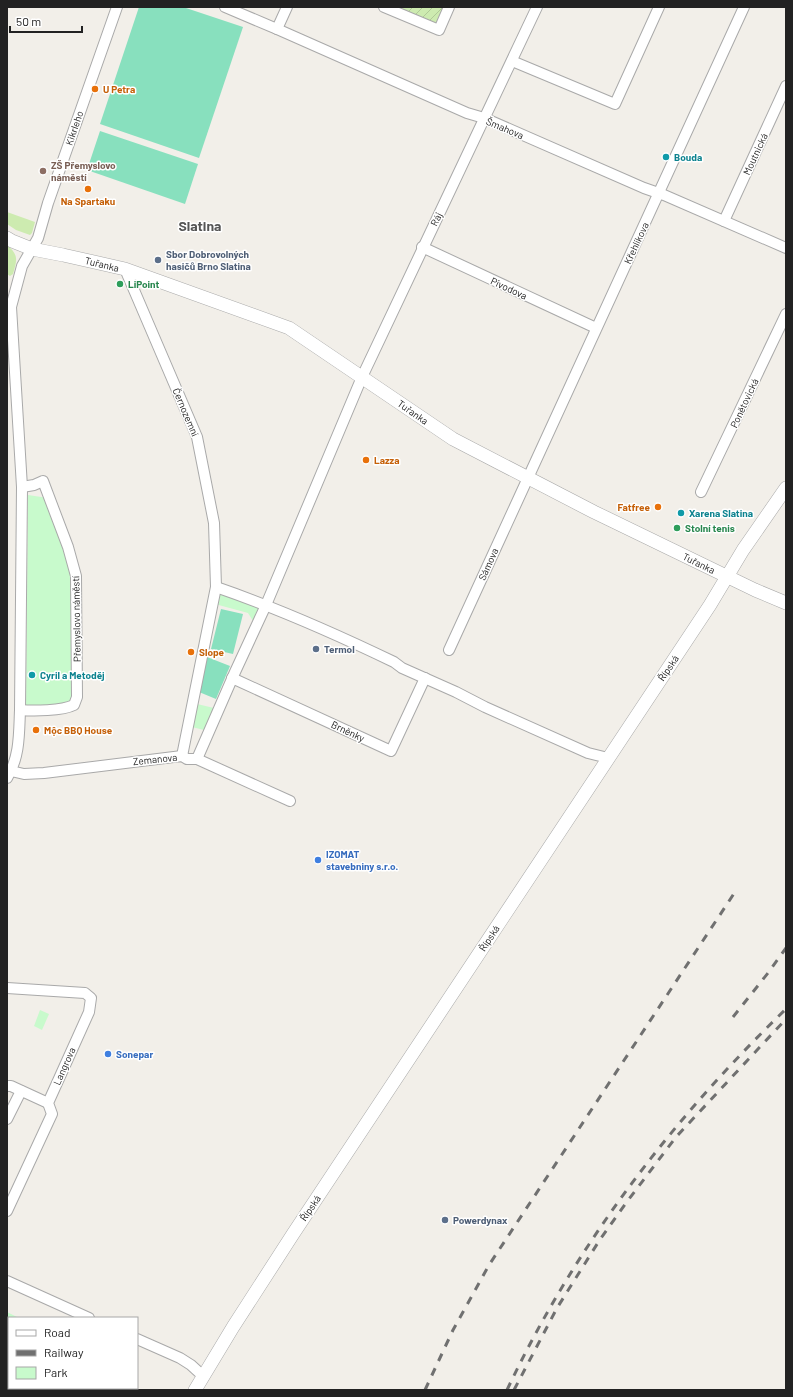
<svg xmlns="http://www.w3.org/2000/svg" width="793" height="1397" font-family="Barlow,sans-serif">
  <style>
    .grass { fill: #cdebb0 }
    .park { fill: #c8facc }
    .garden { fill: url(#garden-furrows) }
    .pitch { fill: #88e0be }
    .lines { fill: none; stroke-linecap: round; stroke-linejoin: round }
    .minor-casing { stroke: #a9a9a9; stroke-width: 12 }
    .tertiary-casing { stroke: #a9a9a9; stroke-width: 14 }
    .minor { stroke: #fff; stroke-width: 10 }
    .tertiary { stroke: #fff; stroke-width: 13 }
    .rail { stroke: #707070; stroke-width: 3; stroke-dasharray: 8 8; stroke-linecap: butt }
    .food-dot { fill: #e8710a; stroke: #fff; stroke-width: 1.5 }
    .culture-dot { fill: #0f9aa8; stroke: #fff; stroke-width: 1.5 }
    .education-dot { fill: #8d6e63; stroke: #fff; stroke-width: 1.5 }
    .service-dot { fill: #5c6f8a; stroke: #fff; stroke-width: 1.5 }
    .leisure-dot { fill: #2e9e5b; stroke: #fff; stroke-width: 1.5 }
    .shop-dot { fill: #3f7fe0; stroke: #fff; stroke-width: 1.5 }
    .labels { text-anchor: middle; stroke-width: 3; stroke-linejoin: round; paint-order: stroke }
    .food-label { font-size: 10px; font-weight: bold; fill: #c56008; stroke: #fff; text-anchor: start }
    .street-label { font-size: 10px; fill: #222; stroke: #fff }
    .culture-label { font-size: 10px; font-weight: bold; fill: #0d838f; stroke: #fff; text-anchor: start }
    .education-label { font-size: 10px; font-weight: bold; fill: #785e54; stroke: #fff; text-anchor: start }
    .service-label { font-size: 10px; font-weight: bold; fill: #4e5e75; stroke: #fff; text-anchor: start }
    .leisure-label { font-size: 10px; font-weight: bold; fill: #27864d; stroke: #fff; text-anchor: start }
    .shop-label { font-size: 10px; font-weight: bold; fill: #366cbe; stroke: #fff; text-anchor: start }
    .district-label { font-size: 14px; font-weight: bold; fill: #555; stroke: #fff }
  </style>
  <defs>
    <pattern id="garden-furrows" width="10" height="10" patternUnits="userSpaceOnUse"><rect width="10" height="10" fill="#cdebb0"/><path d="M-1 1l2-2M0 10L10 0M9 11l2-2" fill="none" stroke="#b0c997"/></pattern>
  </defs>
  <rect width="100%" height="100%" fill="#f2efe9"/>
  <g class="grass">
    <polygon points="7,212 35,222 32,233 30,235 16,230 7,224"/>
    <path d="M7,245C19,255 17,260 13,274L10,276L7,274Z"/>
  </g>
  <g class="park">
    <polygon points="28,495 48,498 75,576 71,703 26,707"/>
    <polygon points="219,592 261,602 253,621 248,613 215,604"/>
    <polygon points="197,704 214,708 204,730 192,727"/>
    <polygon points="40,1010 49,1014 42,1030 34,1026"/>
    <polygon points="7,1312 17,1317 17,1318 9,1318 9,1349 7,1355"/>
  </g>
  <polygon class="garden" points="390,7 447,7 435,26"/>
  <g class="pitch">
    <polygon points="139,7 183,7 243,27 199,158 100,124"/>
    <polygon points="100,131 198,164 185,204 87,170"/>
    <polygon points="221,609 243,614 233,654 211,649"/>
    <polygon points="207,657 230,666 216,699 199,692"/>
  </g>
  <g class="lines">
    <defs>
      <g id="minor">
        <polyline points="225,7 277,29 467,113 484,118 644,188 664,195 786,248"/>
        <polyline points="384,7 439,30 449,7"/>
        <polyline points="277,29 287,7"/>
        <polyline points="512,61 615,104 659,7"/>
        <polyline points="724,221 786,86"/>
        <polyline points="422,247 596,328"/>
        <polyline points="125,269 197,437 214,523 216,587 182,756"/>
        <polyline points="701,492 786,314"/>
        <path d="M216,587C277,608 336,634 394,662L402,668L456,692L485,707L588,753L608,758"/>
        <polyline points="449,650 744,7"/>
        <polyline points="232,678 391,751 425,678"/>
        <path d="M20,710C33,711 62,711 74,705L77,697L76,576L68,547L43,481L34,485L22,487"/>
        <polyline points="197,759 235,672 266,605 362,377 537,7"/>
        <polyline points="11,771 24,774 44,773 182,756 187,759 197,759 290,801"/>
        <path d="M7,778C20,757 19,733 20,710L22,487L11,307L22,266L38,238L48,203L117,7"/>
        <polyline points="7,988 85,993 91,998 89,1012 48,1103 52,1114 7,1211"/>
        <polyline points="7,1086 11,1086 48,1103"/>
        <polyline points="7,1119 21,1091"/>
        <polyline points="7,1281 89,1318"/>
        <polyline points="137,1339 180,1358 191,1365 203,1376"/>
      </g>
      <g id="tertiary">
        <polyline points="7,238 12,241 32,249 63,255 125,269 289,328 453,439 594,512 755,590 786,603"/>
        <polyline points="195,1390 233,1327 293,1234 710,605 743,550 786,488"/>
      </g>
    </defs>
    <use href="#minor" class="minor-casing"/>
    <use href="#tertiary" class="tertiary-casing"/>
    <use href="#minor" class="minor"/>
    <use href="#tertiary" class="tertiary"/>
    <g class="rail">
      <polyline points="733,1017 768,973 786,948"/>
      <polyline points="425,1390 453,1330 489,1265 735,892"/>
      <path d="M507,1390C575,1246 672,1119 786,1009"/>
      <polyline points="514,1390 557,1308 599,1241 626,1203 676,1137 786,1019"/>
    </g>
  </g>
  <g class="food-dot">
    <circle cx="95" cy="89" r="4"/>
    <circle cx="88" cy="189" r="4"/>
    <circle cx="366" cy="460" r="4"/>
    <circle cx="658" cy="507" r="4"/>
    <circle cx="191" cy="652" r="4"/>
    <circle cx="36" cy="730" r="4"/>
  </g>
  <g class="culture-dot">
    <circle cx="666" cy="157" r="4"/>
    <circle cx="681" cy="513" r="4"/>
    <circle cx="32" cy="675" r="4"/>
  </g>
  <circle class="education-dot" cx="43" cy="171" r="4"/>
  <g class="service-dot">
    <circle cx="158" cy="260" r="4"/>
    <circle cx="316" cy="649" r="4"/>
    <circle cx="445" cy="1220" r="4"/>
  </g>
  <g class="leisure-dot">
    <circle cx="120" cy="284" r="4"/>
    <circle cx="677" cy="528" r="4"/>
  </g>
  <g class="shop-dot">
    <circle cx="318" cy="860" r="4"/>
    <circle cx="108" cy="1054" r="4"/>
  </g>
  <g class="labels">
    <g class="food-label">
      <text x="103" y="93">U Petra</text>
      <text x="88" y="205" text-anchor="middle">Na Spartaku</text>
      <text x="374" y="464">Lazza</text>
      <text x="650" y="511" text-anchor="end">Fatfree</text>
      <text x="199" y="656">Slope</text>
      <text x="44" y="734">Mộc BBQ House</text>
    </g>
    <g class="street-label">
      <text transform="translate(74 128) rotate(-71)" y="4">Kikrleho</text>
      <text transform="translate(505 128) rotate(23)" y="4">Šmahova</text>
      <text transform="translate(755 154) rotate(-65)" y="4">Moutnická</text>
      <text transform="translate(436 219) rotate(-64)" y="4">Ráj</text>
      <text transform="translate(636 243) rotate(-65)" y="4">Křehlíkova</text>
      <text transform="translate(102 264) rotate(14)" y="4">Tuřanka</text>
      <text transform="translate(509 288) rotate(25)" y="4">Pivodova</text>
      <text transform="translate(744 403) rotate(-65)" y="4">Ponětovická</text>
      <text transform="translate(186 412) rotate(67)" y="4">Černozemní</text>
      <text transform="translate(413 412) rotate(35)" y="4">Tuřanka</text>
      <text transform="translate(699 563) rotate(26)" y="4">Tuřanka</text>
      <text transform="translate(488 564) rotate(-66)" y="4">Sámova</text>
      <text transform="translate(76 619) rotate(-91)" y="4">Přemyslovo náměstí</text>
      <text transform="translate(668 668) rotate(-56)" y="4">Řípská</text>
      <text transform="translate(348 731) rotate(25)" y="4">Brněnky</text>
      <text transform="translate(155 759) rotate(-6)" y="4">Zemanova</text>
      <text transform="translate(489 938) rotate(-57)" y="4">Řípská</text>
      <text transform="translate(64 1066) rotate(-66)" y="4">Langrova</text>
      <text transform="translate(310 1208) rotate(-56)" y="4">Řípská</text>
    </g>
    <g class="culture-label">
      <text x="674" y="161">Bouda</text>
      <text x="689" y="517">Xarena Slatina</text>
      <text x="40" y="679">Cyril a Metoděj</text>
    </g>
    <g class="education-label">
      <text x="51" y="169">ZŠ Přemyslovo<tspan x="51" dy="12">náměstí</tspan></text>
    </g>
    <g class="service-label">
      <text x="166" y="258">Sbor Dobrovolných<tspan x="166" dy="12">hasičů Brno Slatina</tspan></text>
      <text x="324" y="653">Termol</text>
      <text x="453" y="1224">Powerdynax</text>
    </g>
    <g class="leisure-label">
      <text x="128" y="288">LiPoint</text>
      <text x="685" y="532">Stolní tenis</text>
    </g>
    <g class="shop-label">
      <text x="326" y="858">IZOMAT<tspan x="326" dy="12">stavebniny s.r.o.</tspan></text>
      <text x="116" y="1058">Sonepar</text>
    </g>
    <g class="district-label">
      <text x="200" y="231">Slatina</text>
    </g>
  </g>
  <rect width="793" height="1397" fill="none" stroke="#222222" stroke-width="16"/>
  <rect x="8" y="1317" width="130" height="72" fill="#ffffff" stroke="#a7a7a7"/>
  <rect x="16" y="1330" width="20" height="6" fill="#ffffff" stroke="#a7a7a7"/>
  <text x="44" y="1337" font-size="12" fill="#222222">Road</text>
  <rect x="16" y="1350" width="20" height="6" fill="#707070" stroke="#a7a7a7"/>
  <text x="44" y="1357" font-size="12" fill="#222222">Railway</text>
  <rect x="16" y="1367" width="20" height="12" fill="#c8facc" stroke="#a7a7a7"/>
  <text x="44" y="1377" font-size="12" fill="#222222">Park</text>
  <path d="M10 26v6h72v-6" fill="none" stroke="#222222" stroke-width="2"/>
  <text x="16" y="26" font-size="12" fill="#222222" stroke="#ffffff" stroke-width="3" paint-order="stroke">50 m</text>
</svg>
